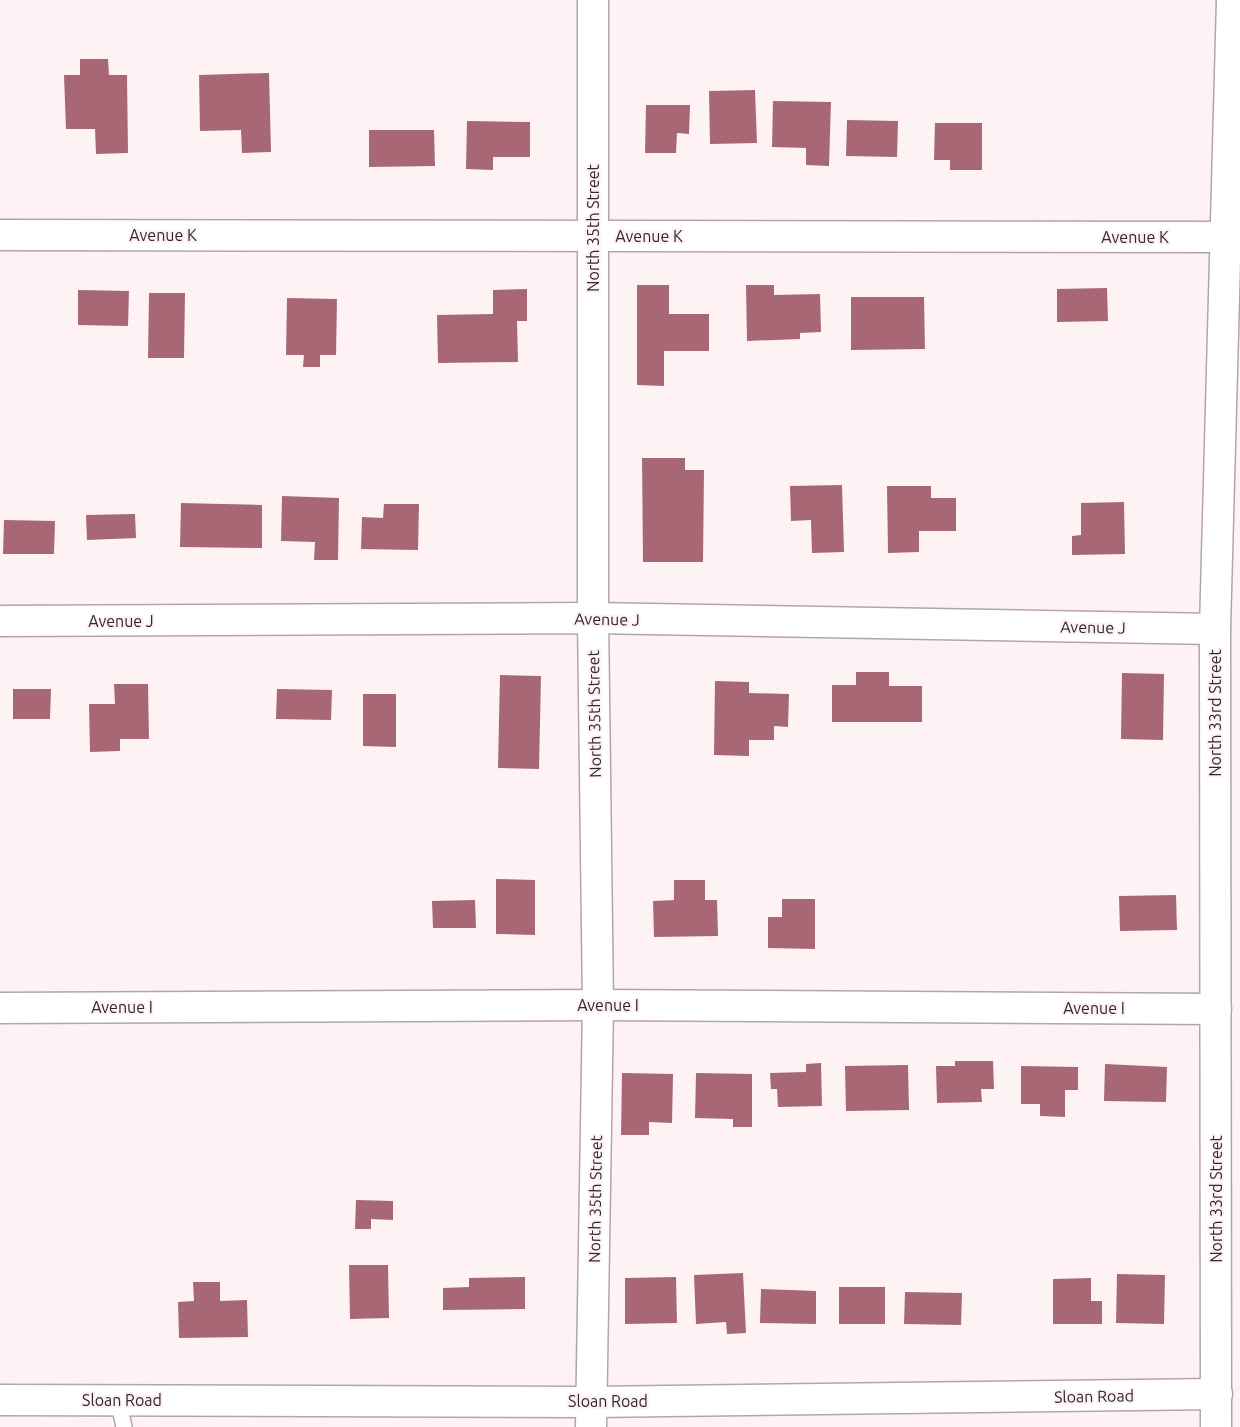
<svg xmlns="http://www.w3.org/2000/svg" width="1240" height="1427" font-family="Ubuntu,sans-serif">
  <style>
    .building { fill: #a86775 }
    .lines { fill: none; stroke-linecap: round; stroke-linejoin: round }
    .service-casing { stroke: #b4a5a8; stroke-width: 18 }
    .minor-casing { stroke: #b4a5a8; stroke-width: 33 }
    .service { stroke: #fff; stroke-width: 15 }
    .minor { stroke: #fff; stroke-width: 30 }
    .labels { text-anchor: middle; stroke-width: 4.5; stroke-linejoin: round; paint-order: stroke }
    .street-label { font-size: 16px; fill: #2f292a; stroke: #fef2f4 }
  </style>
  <rect width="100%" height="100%" fill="#fef2f4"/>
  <g class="building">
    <polygon points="80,59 108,59 109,75 127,75 128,153 96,154 95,129 66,129 64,75 80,75"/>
    <polygon points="269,73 271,152 242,153 241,130 200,131 199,75"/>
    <polygon points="755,90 757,143 710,144 709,91"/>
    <polygon points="773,101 831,102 829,166 806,165 806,148 772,147"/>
    <polygon points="646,105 690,105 689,134 677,133 676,153 645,153"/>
    <polygon points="847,120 898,121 897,157 846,156"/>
    <polygon points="467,121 530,122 530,157 493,157 493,170 466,169"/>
    <polygon points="935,123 982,123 982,170 950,170 950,160 934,160"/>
    <polygon points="369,130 434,130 435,166 369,167"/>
    <polygon points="637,285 669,285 669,314 709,314 709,351 664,351 664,386 637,385"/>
    <polygon points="746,285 774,285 774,295 820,294 821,332 800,333 800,339 747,341"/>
    <polygon points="1107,288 1108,321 1057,322 1057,289"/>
    <polygon points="527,289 527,321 517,321 518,362 438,363 437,315 493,314 493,290"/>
    <polygon points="78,290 129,291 128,326 78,325"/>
    <polygon points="149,293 185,293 184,358 148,358"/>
    <polygon points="851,297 924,297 925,349 851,350"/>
    <polygon points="287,298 337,299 336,355 320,355 320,367 303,367 304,355 286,355"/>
    <polygon points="642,458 685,458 685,470 704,470 703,562 643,562"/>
    <polygon points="842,485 844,552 812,553 811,520 791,521 790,486"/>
    <polygon points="887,486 931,486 931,498 956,498 956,531 919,531 919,552 888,553"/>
    <polygon points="282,496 339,498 338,560 314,560 315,542 281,541"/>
    <polygon points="1124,502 1125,554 1072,555 1072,536 1081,535 1081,503"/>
    <polygon points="181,503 262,505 262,548 180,547"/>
    <polygon points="384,504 419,504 418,550 361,549 362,517 383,518"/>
    <polygon points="135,514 136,538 87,540 86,515"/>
    <polygon points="4,520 55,521 54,554 3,554"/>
    <polygon points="856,672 889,672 889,686 922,686 922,722 832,722 832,685 856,685"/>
    <polygon points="1122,673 1164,674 1163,740 1121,739"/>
    <polygon points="500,675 541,676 539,769 498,768"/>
    <polygon points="715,681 749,682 749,693 789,694 788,727 774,726 774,740 749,740 749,756 714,755"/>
    <polygon points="114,684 148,684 149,739 120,739 120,751 90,752 89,704 115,704"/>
    <polygon points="13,689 51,689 50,719 13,719"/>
    <polygon points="277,689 332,690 331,720 276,719"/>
    <polygon points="363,694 396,694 396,747 363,746"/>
    <polygon points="496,879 535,880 535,935 496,934"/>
    <polygon points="674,880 705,880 705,900 717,900 718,936 654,937 653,901 674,900"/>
    <polygon points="1176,895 1177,930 1120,931 1119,896"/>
    <polygon points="782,899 815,899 815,949 768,948 768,917 782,917"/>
    <polygon points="475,900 476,928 433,928 432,901"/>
    <polygon points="955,1061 993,1061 994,1089 981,1089 982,1102 937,1103 936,1066 955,1066"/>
    <polygon points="821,1063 822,1106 778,1107 777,1089 771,1089 770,1073 806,1072 806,1064"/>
    <polygon points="1105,1064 1167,1067 1166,1102 1104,1101"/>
    <polygon points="908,1065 909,1110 846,1111 845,1066"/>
    <polygon points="1021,1066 1078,1067 1078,1090 1065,1090 1065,1117 1040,1116 1040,1104 1021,1104"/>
    <polygon points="622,1073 673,1074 672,1123 649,1122 649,1135 621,1135"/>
    <polygon points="696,1073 752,1074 752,1127 733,1127 733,1119 695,1118"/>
    <polygon points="356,1200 393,1201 393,1220 371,1219 371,1229 355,1229"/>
    <polygon points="349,1265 388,1265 389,1318 350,1319"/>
    <polygon points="743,1273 746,1333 727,1334 726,1322 696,1324 694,1275"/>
    <polygon points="1117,1274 1165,1275 1164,1324 1116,1323"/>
    <polygon points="525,1277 525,1309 443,1310 443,1288 469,1287 469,1278"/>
    <polygon points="676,1277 677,1323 625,1324 625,1278"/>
    <polygon points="1091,1278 1091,1301 1102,1301 1102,1324 1053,1324 1053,1279"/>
    <polygon points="193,1282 220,1282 220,1301 247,1300 248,1337 179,1338 178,1302 194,1301"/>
    <rect x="839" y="1287" width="46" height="37"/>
    <polygon points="761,1289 816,1291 816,1324 760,1323"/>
    <polygon points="905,1292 962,1293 961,1325 904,1324"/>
  </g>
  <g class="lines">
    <defs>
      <polyline id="service" points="118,1400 124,1427"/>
      <g id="minor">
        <polyline points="0,235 1226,237"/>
        <polyline points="0,621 593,618 1215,629"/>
        <polyline points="0,1008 598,1005 1216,1009"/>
        <polyline points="0,1400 592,1402 1217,1394"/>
        <polyline points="591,1427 598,1005 593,618 593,0"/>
        <polyline points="1216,1427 1215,629 1232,0"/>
      </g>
    </defs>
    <use href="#service" class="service-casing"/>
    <use href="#minor" class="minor-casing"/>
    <use href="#service" class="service"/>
    <use href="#minor" class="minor"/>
  </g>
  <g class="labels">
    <g class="street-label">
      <text transform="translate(593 228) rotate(-90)" y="6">North 35th Street</text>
      <text x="163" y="241">Avenue K</text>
      <text x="649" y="242">Avenue K</text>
      <text x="1135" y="243">Avenue K</text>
      <text transform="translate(607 619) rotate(1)" y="6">Avenue J</text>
      <text x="121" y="627">Avenue J</text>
      <text transform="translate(1093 627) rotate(1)" y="6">Avenue J</text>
      <text transform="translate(1215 713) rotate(-90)" y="6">North 33rd Street</text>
      <text transform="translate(594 714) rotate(-91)" y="6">North 35th Street</text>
      <text x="608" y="1011">Avenue I</text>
      <text x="122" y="1013">Avenue I</text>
      <text x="1094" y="1014">Avenue I</text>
      <text transform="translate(595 1199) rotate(-89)" y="6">North 35th Street</text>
      <text transform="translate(1216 1199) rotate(-90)" y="6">North 33rd Street</text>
      <text transform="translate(1094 1396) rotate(-1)" y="6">Sloan Road</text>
      <text x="122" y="1406">Sloan Road</text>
      <text x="608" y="1407">Sloan Road</text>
    </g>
  </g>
</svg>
